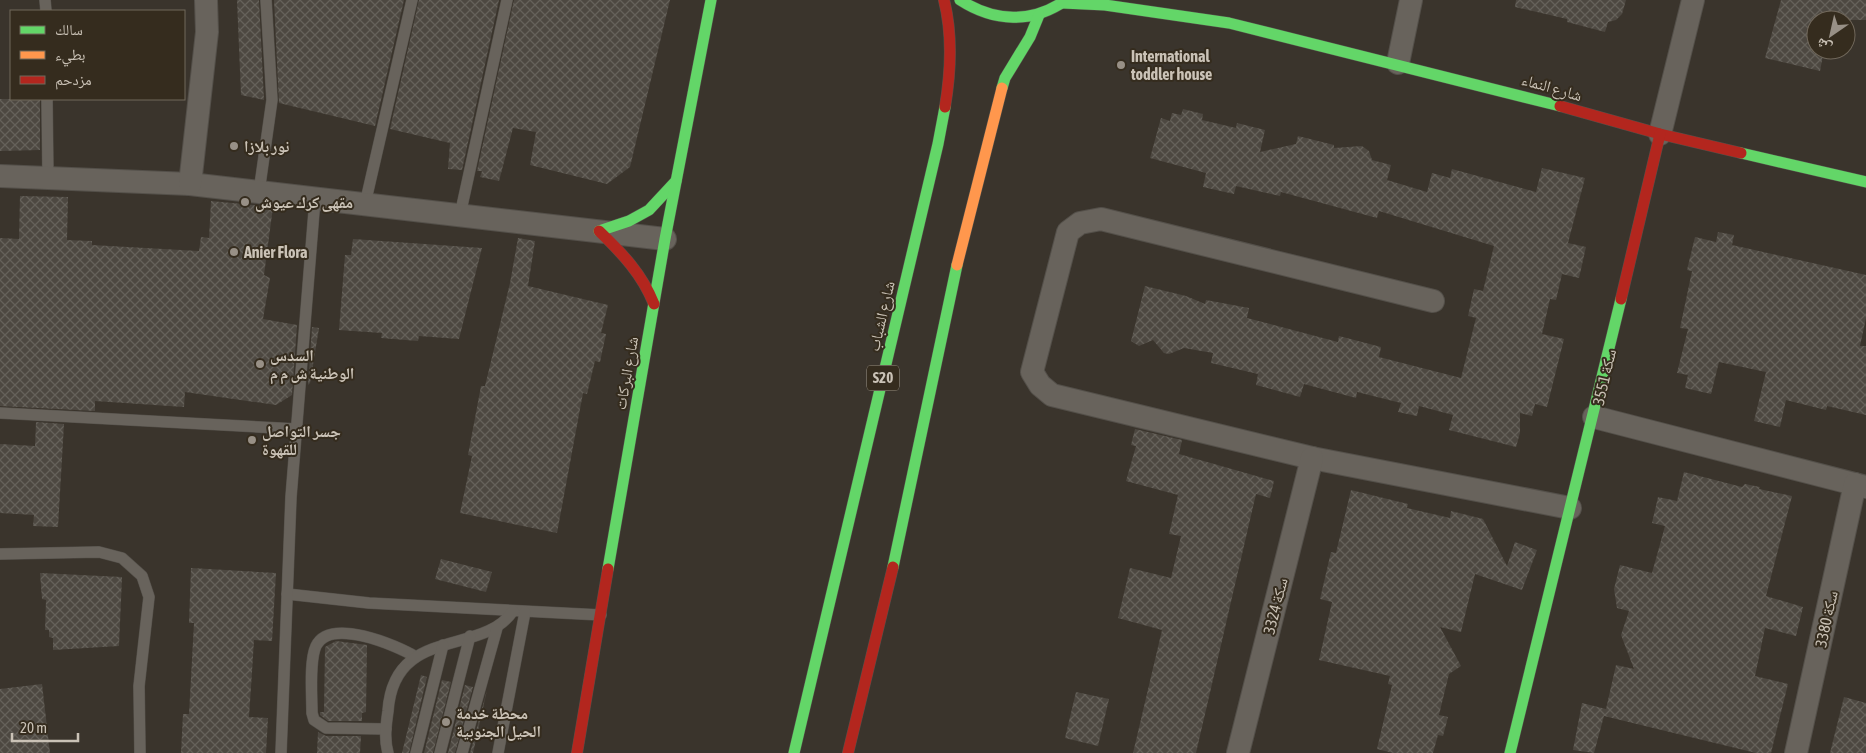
<svg xmlns="http://www.w3.org/2000/svg" width="1866" height="753" font-family="'Asap Condensed','Noto Naskh Arabic',sans-serif">
  <style>
    .building { fill: url(#building-cross-hatch) }
    .lines { fill: none; stroke-linecap: round; stroke-linejoin: round }
    .lane-casing { stroke: #54504a; stroke-width: 12 }
    .street-casing { stroke: #54504a; stroke-width: 24 }
    .fast-casing { stroke: #54504a; stroke-width: 12 }
    .slow-casing { stroke: #54504a; stroke-width: 12 }
    .jam-casing { stroke: #54504a; stroke-width: 12 }
    .lane { stroke: #68635c; stroke-width: 11 }
    .street { stroke: #68635c; stroke-width: 22 }
    .fast { stroke: #63d668; stroke-width: 11 }
    .slow { stroke: #ff974d; stroke-width: 11 }
    .jam { stroke: #b3261e; stroke-width: 11 }
    .poi-dot { fill: #989086; stroke: #352c1e; stroke-width: 2 }
    .labels { text-anchor: middle; stroke-width: 4; stroke-linejoin: round; paint-order: stroke }
    .shield { fill: #352c1e; stroke: #9d9588; stroke-width: 1 }
    .shield-label { font-size: 15px; font-weight: bold; fill: #cac2b6 }
    .poi-label { font-size: 16px; font-weight: bold; fill: #cac2b6; stroke: #352c1e; text-anchor: start }
    .street-label { font-size: 16px; fill: #cac2b6; stroke: #352c1e }
  </style>
  <defs>
    <pattern id="building-cross-hatch" width="8" height="8" patternUnits="userSpaceOnUse" patternTransform="scale(1.25)"><rect width="8" height="8" fill="#4d4841"/><path d="M0 0l8 8M0 8l8-8" fill="none" stroke="#65615a"/></pattern>
  </defs>
  <rect width="100%" height="100%" fill="#3a342c"/>
  <g class="building">
    <polygon points="237,0 259,0 264,100 241,95"/>
    <polygon points="274,0 404,0 375,126 279,103"/>
    <polygon points="419,0 499,0 462,170 448,169 450,143 390,129"/>
    <polygon points="514,0 670,0 630,167 607,184 530,165 536,132 513,128 499,181 480,177 482,171 477,171"/>
    <polygon points="1516,0 1626,0 1622,14 1616,20 1608,22 1605,32 1567,22 1567,19 1515,7"/>
    <polygon points="1781,0 1866,0 1866,20 1816,20 1816,50 1824,50 1820,71 1765,58"/>
    <polygon points="0,99 40,99 40,150 0,151"/>
    <polygon points="1183,109 1203,114 1202,120 1236,128 1237,123 1265,130 1260,152 1296,144 1298,136 1334,145 1334,148 1362,146 1369,151 1372,160 1391,165 1387,180 1427,192 1432,173 1450,178 1452,169 1536,192 1542,168 1585,178 1568,243 1586,247 1579,278 1562,274 1556,300 1550,299 1542,334 1564,339 1547,407 1535,404 1532,416 1520,413 1520,433 1516,447 1449,430 1453,415 1419,406 1417,416 1398,412 1401,403 1357,392 1356,398 1304,384 1300,397 1256,385 1258,374 1211,363 1213,353 1184,348 1169,354 1164,353 1153,340 1139,346 1131,341 1145,286 1186,296 1205,304 1206,300 1249,308 1247,318 1338,342 1339,336 1381,347 1379,357 1461,378 1476,318 1468,316 1474,289 1483,291 1494,246 1379,211 1377,218 1281,192 1280,196 1236,186 1234,194 1203,187 1206,173 1150,158 1161,118 1170,121 1172,113 1181,115"/>
    <polygon points="20,196 68,197 67,240 92,241 92,245 199,251 201,237 209,238 211,201 273,207 264,275 270,278 263,319 297,325 292,395 276,405 185,392 184,407 95,401 95,411 0,406 0,238 19,239"/>
    <polygon points="1718,232 1734,235 1732,245 1866,275 1866,318 1860,346 1866,346 1866,415 1827,406 1826,410 1786,400 1780,427 1754,421 1766,372 1719,362 1711,394 1685,388 1688,375 1677,373 1688,329 1680,328 1692,271 1687,270 1695,237 1716,242"/>
    <polygon points="518,238 535,241 528,286 608,305 601,333 606,334 600,362 595,361 587,394 583,393 557,533 460,513 472,456 468,455 481,386 485,386 510,283"/>
    <polygon points="353,239 482,248 459,339 419,336 418,341 381,338 382,333 339,330 345,255 351,255"/>
    <polygon points="312,327 319,328 310,383 308,385"/>
    <polygon points="36,422 64,424 58,527 33,526 34,515 0,513 0,444 35,446"/>
    <polygon points="1135,429 1182,440 1179,454 1274,481 1270,498 1256,494 1196,753 1133,753 1162,630 1118,618 1130,568 1171,578 1181,536 1169,534 1178,495 1126,481 1136,446 1131,445"/>
    <polygon points="1684,472 1742,487 1745,484 1760,487 1759,489 1792,496 1766,596 1803,607 1796,636 1765,628 1755,676 1788,684 1771,753 1756,753 1604,716 1594,753 1573,750 1582,703 1606,709 1616,665 1634,669 1621,635 1629,611 1617,608 1614,589 1620,565 1652,573 1665,526 1652,523 1658,497 1677,501"/>
    <polygon points="1351,490 1408,504 1407,508 1450,518 1451,511 1483,519 1507,566 1515,542 1537,550 1522,590 1475,574 1461,632 1440,627 1461,666 1449,674 1439,715 1448,717 1443,736 1438,735 1433,753 1393,753 1377,749 1392,685 1388,684 1390,676 1319,660 1332,602 1320,599 1331,552 1336,553"/>
    <polygon points="441,559 492,572 486,592 435,579"/>
    <polygon points="191,568 276,573 272,641 254,640 252,672 249,717 268,718 266,753 181,753 183,714 189,714 194,623 189,623"/>
    <polygon points="40,573 122,577 119,646 53,650 53,638 49,637 49,630 45,630 46,600 42,599"/>
    <polygon points="336,641 367,645 366,712 362,713 362,721 328,721 320,715 320,712 324,712 325,647"/>
    <polygon points="421,675 427,677 409,753 402,753"/>
    <polygon points="442,680 451,682 433,753 424,753"/>
    <polygon points="42,684 50,753 0,753 0,689"/>
    <polygon points="465,685 473,687 455,753 448,753"/>
    <polygon points="487,690 473,753 470,753"/>
    <polygon points="1076,692 1109,699 1098,746 1065,738"/>
    <polygon points="1844,697 1866,703 1866,753 1830,753"/>
    <polygon points="318,732 326,736 361,736 360,753 317,753"/>
  </g>
  <g class="lines">
    <defs>
      <g id="lane">
        <polyline points="45,0 46,11"/>
        <polyline points="47,99 48,178"/>
        <polyline points="259,192 272,100 266,0"/>
        <polyline points="365,204 412,0"/>
        <polyline points="460,215 507,0"/>
        <polyline points="0,413 297,429"/>
        <polyline points="0,554 99,552 122,558 142,576 149,597 139,686 140,753"/>
        <polyline points="287,594 369,603 601,615"/>
        <path d="M386,729L326,728L314,720L312,713C312,696 309,661 316,646C330,617 396,645 416,657"/>
        <polyline points="281,753 291,497 315,199"/>
        <path d="M388,753C384,739 386,725 388,711C394,625 482,657 513,611"/>
        <polyline points="416,753 443,645"/>
        <polyline points="440,753 470,636"/>
        <polyline points="462,753 497,628"/>
        <polyline points="498,753 525,612"/>
      </g>
      <g id="street">
        <polyline points="1398,63 1411,0"/>
        <polyline points="1660,134 1693,0"/>
        <polyline points="0,176 190,184 665,239"/>
        <polyline points="190,184 207,32 206,0"/>
        <polyline points="1433,301 1101,219 1080,223 1068,232 1032,372 1040,385 1052,395 1312,458 1570,508"/>
        <polyline points="1594,417 1866,487"/>
        <polyline points="1238,753 1312,458"/>
        <polyline points="1796,753 1855,484"/>
      </g>
      <g id="fast">
        <path d="M960,0C994,22 1032,24 1066,0"/>
        <polyline points="1063,3 1105,5 1229,23 1560,106"/>
        <polyline points="1002,88 1005,78 1030,37 1039,15"/>
        <polyline points="1741,153 1866,182"/>
        <polyline points="599,231 629,221 649,210 676,181"/>
        <polyline points="893,567 957,265"/>
        <polyline points="608,569 665,239 711,0"/>
        <polyline points="794,753 938,144 945,107"/>
        <polyline points="1510,753 1621,299"/>
      </g>
      <polyline id="slow" points="957,265 1002,88"/>
      <g id="jam">
        <path d="M944,0C953,36 951,71 945,107"/>
        <polyline points="1560,106 1660,134 1741,153"/>
        <path d="M599,231C622,253 642,274 654,304"/>
        <polyline points="1621,299 1660,134"/>
        <polyline points="577,753 608,569"/>
        <polyline points="848,753 893,567"/>
      </g>
    </defs>
    <use href="#lane" class="lane-casing"/>
    <use href="#street" class="street-casing"/>
    <use href="#fast" class="fast-casing"/>
    <use href="#slow" class="slow-casing"/>
    <use href="#jam" class="jam-casing"/>
    <use href="#lane" class="lane"/>
    <use href="#street" class="street"/>
    <use href="#fast" class="fast"/>
    <use href="#slow" class="slow"/>
    <use href="#jam" class="jam"/>
  </g>
  <g class="poi-dot">
    <circle cx="1121" cy="65" r="5"/>
    <circle cx="234" cy="146" r="5"/>
    <circle cx="245" cy="202" r="5"/>
    <circle cx="234" cy="252" r="5"/>
    <circle cx="260" cy="364" r="5"/>
    <circle cx="252" cy="440" r="5"/>
    <circle cx="446" cy="722" r="5"/>
  </g>
  <g class="labels">
    <rect class="shield" x="867" y="365.5" width="32" height="25" rx="4"/>
    <g class="shield-label">
      <text x="883" y="383">S20</text>
    </g>
    <g class="poi-label">
      <text x="1131" y="62">International<tspan x="1131" dy="18">toddler house</tspan></text>
      <text x="244" y="152">نور بلازا</text>
      <text x="255" y="208">مقهى كرك عيوش</text>
      <text x="244" y="258">Anier Flora</text>
      <text x="270" y="361">السدس<tspan x="270" dy="18">الوطنیة ش م م</tspan></text>
      <text x="262" y="437">جسر التواصل<tspan x="262" dy="18">للقهوة</tspan></text>
      <text x="456" y="719">محطة خدمة<tspan x="456" dy="18">الحيل الجنوبية</tspan></text>
    </g>
    <g class="street-label">
      <text transform="translate(1552 87) rotate(16)" y="6">شارع النماء</text>
      <text transform="translate(881 316) rotate(-77)" y="6">شارع الشباب</text>
      <text transform="translate(626 373) rotate(-80)" y="6">شارع البركات</text>
      <text transform="translate(1604 377) rotate(-77)" y="6">سكة 3551</text>
      <text transform="translate(1275 606) rotate(-76)" y="6">سكة 3324</text>
      <text transform="translate(1826 619) rotate(-78)" y="6">سكة 3380</text>
    </g>
  </g>
  <rect x="10" y="10" width="175" height="90" fill="#352c1e" stroke="#71685b"/>
  <rect x="20" y="26" width="25" height="8" fill="#63d668" stroke="#71685b"/>
  <text x="55" y="35" font-size="15" fill="#cac2b6">سالك</text>
  <rect x="20" y="51" width="25" height="8" fill="#ff974d" stroke="#71685b"/>
  <text x="55" y="60" font-size="15" fill="#cac2b6">بطيء</text>
  <rect x="20" y="76" width="25" height="8" fill="#b3261e" stroke="#71685b"/>
  <text x="55" y="85" font-size="15" fill="#cac2b6">مزدحم</text>
  <g transform="translate(1831 35) rotate(214)"><circle r="24" fill="#352c1e" stroke="#71685b"/>
  <path d="M0-4L9 19L0 12L-9 19Z" fill="#989086"/>
  <text y="-8" font-size="14" font-weight="bold" text-anchor="middle" fill="#cac2b6">ش</text>
  </g>
  <path d="M12 733v8h66v-8" fill="none" stroke="#cac2b6" stroke-width="2.5"/>
  <text x="20" y="733" font-size="15" fill="#cac2b6" stroke="#352c1e" stroke-width="4" paint-order="stroke">20 m</text>
</svg>
